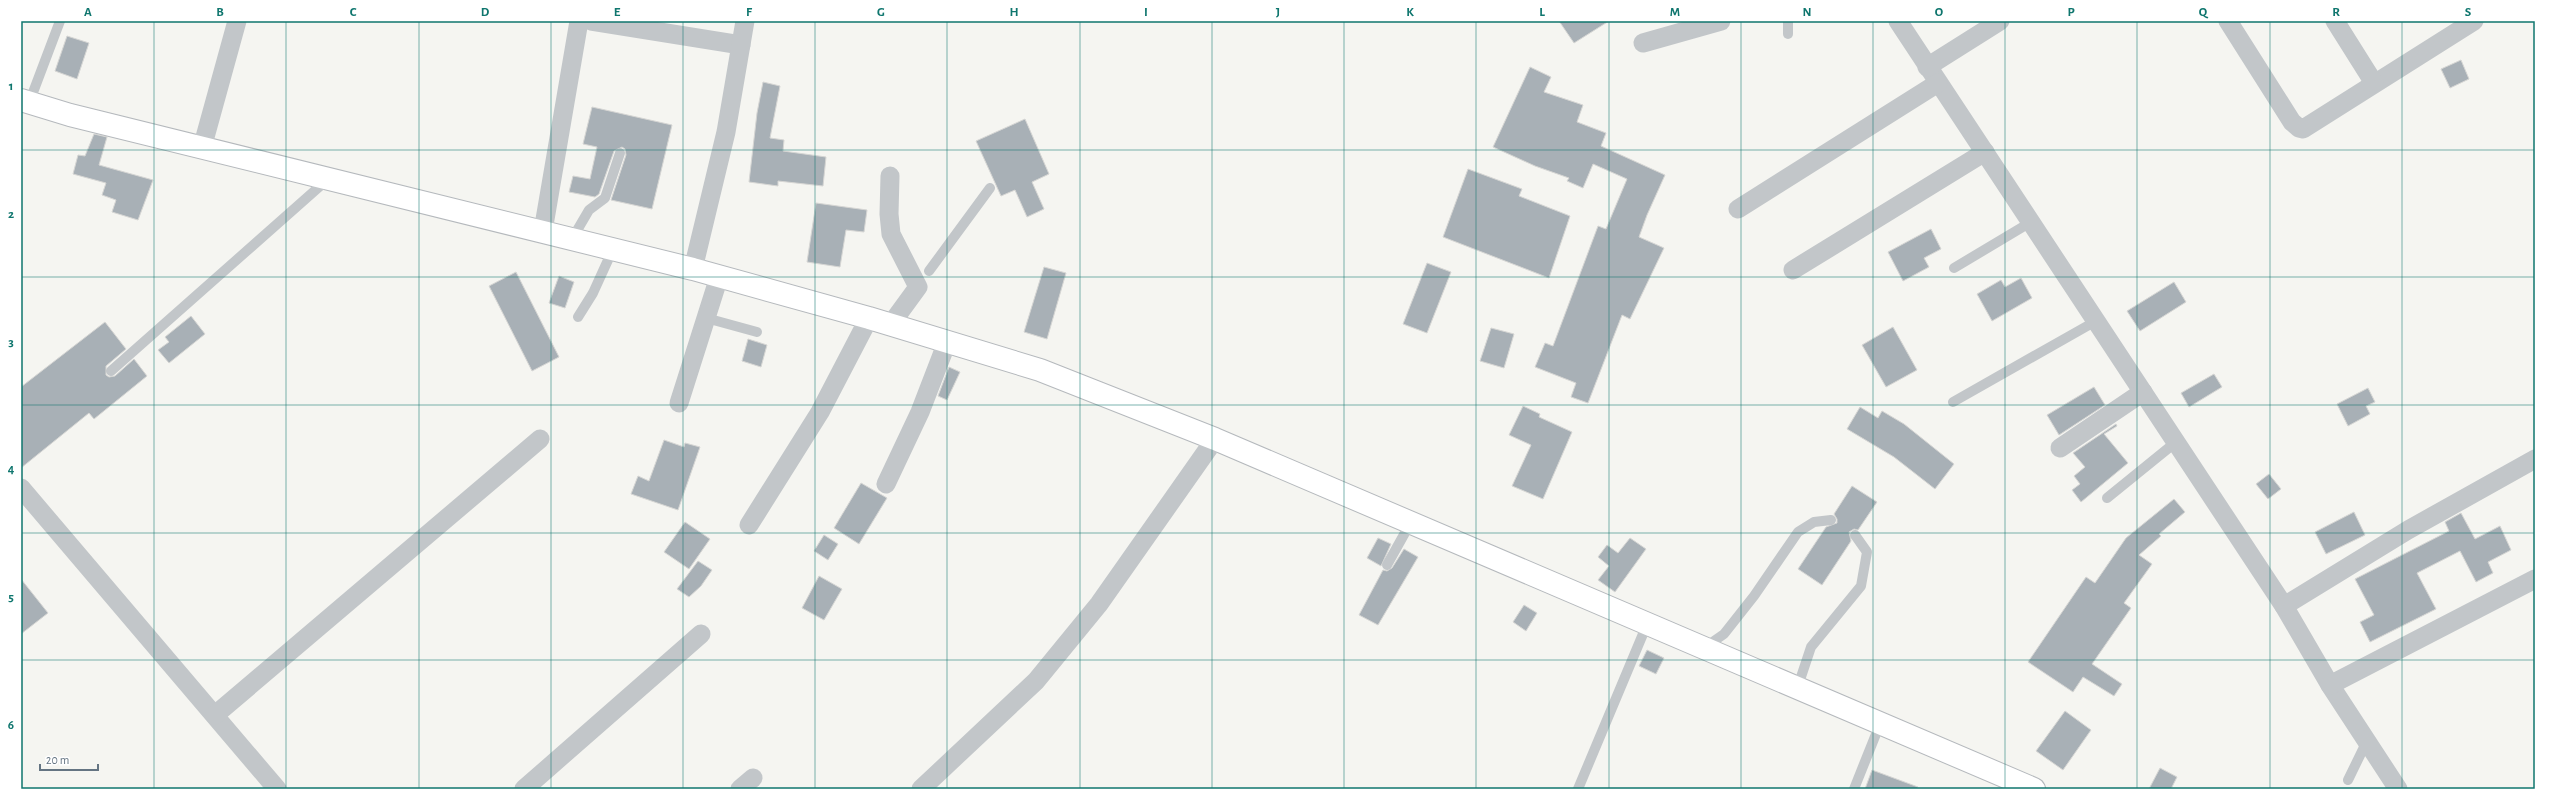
<svg xmlns="http://www.w3.org/2000/svg" width="2556" height="810" font-family="'Alegreya Sans',sans-serif">
  <style>
    .building { fill: #a8b0b6; stroke: #d6d6d4 }
    .lines { fill: none; stroke-linecap: round; stroke-linejoin: round }
    .primary-casing { stroke: #b5b9bd; stroke-width: 24 }
    .service { stroke: #c2c6c9; stroke-width: 10 }
    .minor { stroke: #c2c6c9; stroke-width: 19 }
    .primary { stroke: #fff; stroke-width: 22 }
    .grid { fill: none; stroke: #0f766e; stroke-width: 1; stroke-opacity: 0.55 }
    .neatline { fill: none; stroke: #0f766e; stroke-width: 1.5 }
    .grid-label { font-size: 13px; text-anchor: middle; font-weight: bold; fill: #0f766e }
  </style>
  <rect width="100%" height="100%" fill="#f5f5f1"/>
  <g class="building">
    <polygon points="1559,21 1609,21 1574,43"/>
    <polygon points="67,36 89,43 77,79 55,71"/>
    <polygon points="2461,60 2469,79 2450,88 2441,69"/>
    <polygon points="1530,67 1551,77 1544,92 1583,105 1577,122 1606,133 1601,146 1665,175 1647,215 1639,237 1664,248 1630,319 1622,315 1588,403 1571,397 1576,383 1535,367 1545,343 1553,346 1598,226 1606,229 1627,179 1593,164 1583,188 1567,181 1569,178 1535,166 1493,147"/>
    <polygon points="763,82 780,86 770,138 784,140 783,151 826,157 823,186 778,181 778,186 749,182 757,113"/>
    <polygon points="592,107 672,125 652,209 611,200 626,155 625,149 622,147 614,151 599,194 595,197 569,192 573,176 590,179 597,147 583,144"/>
    <polygon points="1025,119 1049,174 1032,182 1044,209 1027,217 1015,190 1001,196 976,141"/>
    <polygon points="94,134 107,137 99,165 153,180 138,220 112,212 116,200 102,195 106,183 73,174 78,155 85,156"/>
    <polygon points="1468,169 1522,189 1519,196 1570,216 1549,278 1443,237"/>
    <polygon points="816,203 867,210 864,232 846,230 840,267 807,262"/>
    <polygon points="1931,229 1941,249 1924,258 1929,267 1903,281 1888,252"/>
    <polygon points="1427,263 1451,272 1427,333 1403,324"/>
    <polygon points="1044,267 1066,273 1047,339 1024,332"/>
    <polygon points="516,272 559,357 532,371 489,286"/>
    <polygon points="559,276 574,282 565,308 549,303"/>
    <polygon points="2021,278 2032,298 1992,321 1977,294 2001,280 2005,287"/>
    <polygon points="2174,282 2186,302 2140,331 2127,311"/>
    <polygon points="191,316 205,334 169,363 158,350 169,342 165,337"/>
    <polygon points="105,322 126,349 106,366 106,375 109,377 115,376 134,359 147,376 94,419 89,413 21,468 21,387"/>
    <polygon points="1893,327 1917,370 1886,387 1862,345"/>
    <polygon points="1491,328 1514,334 1504,368 1480,361"/>
    <polygon points="748,339 767,345 761,367 742,361"/>
    <polygon points="949,367 960,372 947,400 938,396"/>
    <polygon points="2214,374 2222,387 2189,407 2181,393"/>
    <polygon points="2094,387 2105,405 2059,435 2047,415"/>
    <polygon points="2368,388 2375,402 2366,406 2370,414 2348,426 2337,404"/>
    <polygon points="1523,406 1540,414 1539,417 1572,432 1543,499 1512,486 1531,445 1509,435"/>
    <polygon points="1860,407 1878,418 1882,411 1904,424 1954,464 1935,489 1894,457 1847,429"/>
    <polygon points="2116,424 2117,426 2104,434 2128,463 2081,502 2072,490 2080,484 2074,476 2085,467 2073,453"/>
    <polygon points="664,440 684,447 685,443 700,447 678,510 631,494 638,476 649,481"/>
    <polygon points="2269,474 2281,489 2268,499 2256,484"/>
    <polygon points="861,483 887,498 859,544 834,528"/>
    <polygon points="1852,486 1877,502 1858,530 1854,529 1849,532 1851,541 1822,585 1798,569 1826,527 1837,523 1837,519 1834,514"/>
    <polygon points="2174,499 2185,512 2159,534 2161,536 2139,555 2152,564 2124,603 2131,608 2092,664 2122,684 2114,696 2083,677 2073,692 2028,662 2086,577 2095,583 2126,538"/>
    <polygon points="2354,512 2365,535 2326,554 2315,532"/>
    <polygon points="2461,513 2475,539 2500,526 2511,550 2488,562 2493,573 2476,582 2460,551 2417,573 2436,609 2370,642 2360,622 2374,615 2355,579 2449,531 2445,522"/>
    <polygon points="685,522 710,539 689,569 664,552"/>
    <polygon points="824,535 838,544 828,560 814,551"/>
    <polygon points="1378,538 1391,544 1381,566 1367,558"/>
    <polygon points="1630,538 1646,549 1615,592 1598,580 1609,566 1598,557 1607,545 1618,553"/>
    <polygon points="1404,549 1418,557 1378,625 1359,615 1383,570 1387,571 1392,568"/>
    <polygon points="698,561 712,570 701,586 689,597 677,589"/>
    <polygon points="819,576 842,589 824,620 802,608"/>
    <polygon points="21,579 48,613 21,634"/>
    <polygon points="1524,605 1537,613 1526,631 1513,622"/>
    <polygon points="1647,650 1664,658 1656,674 1639,666"/>
    <polygon points="2065,711 2091,730 2063,770 2036,751"/>
    <polygon points="2160,768 2177,777 2171,789 2149,789"/>
    <polygon points="1872,770 1918,787 1917,789 1865,789"/>
  </g>
  <g class="lines">
    <defs>
      <polyline id="primary" points="21,100 70,115 693,269 869,318 1040,370 1215,439 2034,789"/>
    </defs>
    <use href="#primary" class="primary-casing"/>
    <g class="service">
      <polyline points="1788,21 1788,34"/>
      <polyline points="29,103 60,21"/>
      <polyline points="572,239 589,210 605,198 620,153"/>
      <polyline points="1954,268 2031,222"/>
      <polyline points="929,271 990,188"/>
      <polyline points="578,317 593,293 613,249"/>
      <polyline points="706,318 757,332"/>
      <polyline points="111,371 328,179"/>
      <polyline points="1953,402 2096,321"/>
      <polyline points="2107,498 2176,442"/>
      <polyline points="1387,565 1411,522"/>
      <polyline points="1704,648 1724,634 1754,596 1798,532 1814,522 1831,520"/>
      <polyline points="1797,689 1811,647 1861,586 1867,552 1855,535"/>
      <polyline points="2348,780 2367,741"/>
      <polyline points="1578,789 1648,622"/>
      <polyline points="1854,789 1880,724"/>
    </g>
    <g class="minor">
      <polyline points="591,21 741,45"/>
      <polyline points="1898,21 2284,606 2330,685 2398,789"/>
      <polyline points="2228,21 2292,122 2299,128 2303,129 2474,21"/>
      <polyline points="2335,21 2374,83"/>
      <polyline points="1643,43 1721,21"/>
      <polyline points="1927,67 2000,21"/>
      <polyline points="202,148 237,21"/>
      <polyline points="890,176 889,214 891,234 918,287 891,324"/>
      <polyline points="1738,209 1938,83"/>
      <polyline points="543,231 579,21"/>
      <polyline points="693,269 726,132 745,21"/>
      <polyline points="1793,270 1985,152"/>
      <polyline points="679,403 719,277"/>
      <polyline points="2060,448 2143,392"/>
      <polyline points="886,484 920,412 947,342"/>
      <polyline points="21,488 277,789"/>
      <polyline points="749,525 820,412 869,318"/>
      <polyline points="2284,606 2408,530 2535,459"/>
      <polyline points="2330,685 2535,579"/>
      <polyline points="215,715 540,439"/>
      <polyline points="524,789 701,634"/>
      <polyline points="740,789 753,778"/>
      <polyline points="921,789 1036,681 1099,604 1215,439"/>
    </g>
    <use href="#primary" class="primary"/>
  </g>
  <path class="grid" d="M154,21V789M286,21V789M419,21V789M551,21V789M683,21V789M815,21V789M947,21V789M1080,21V789M1212,21V789M1344,21V789M1476,21V789M1609,21V789M1741,21V789M1873,21V789M2005,21V789M2137,21V789M2270,21V789M2402,21V789M21,150H2535M21,277H2535M21,405H2535M21,533H2535M21,660H2535"/>
  <rect width="2556" height="810" fill="none" stroke="#ffffff" stroke-width="44"/>
  <path d="M40 764v6h58v-6" fill="none" stroke="#647482" stroke-width="2"/>
  <text x="46" y="764" font-size="12" fill="#647482" stroke="#ffffff" stroke-width="3" paint-order="stroke">20 m</text>
  <rect x="22" y="22" width="2512" height="766" class="neatline"/>
  <g class="grid-label">
    <text x="88" y="16">A</text>
    <text x="220" y="16">B</text>
    <text x="353" y="16">C</text>
    <text x="485" y="16">D</text>
    <text x="617" y="16">E</text>
    <text x="749" y="16">F</text>
    <text x="881" y="16">G</text>
    <text x="1014" y="16">H</text>
    <text x="1146" y="16">I</text>
    <text x="1278" y="16">J</text>
    <text x="1410" y="16">K</text>
    <text x="1542" y="16">L</text>
    <text x="1675" y="16">M</text>
    <text x="1807" y="16">N</text>
    <text x="1939" y="16">O</text>
    <text x="2071" y="16">P</text>
    <text x="2203" y="16">Q</text>
    <text x="2336" y="16">R</text>
    <text x="2468" y="16">S</text>
    <text x="11" y="90">1</text>
    <text x="11" y="218">2</text>
    <text x="11" y="346">3</text>
    <text x="11" y="473">4</text>
    <text x="11" y="601">5</text>
    <text x="11" y="729">6</text>
  </g>
</svg>
